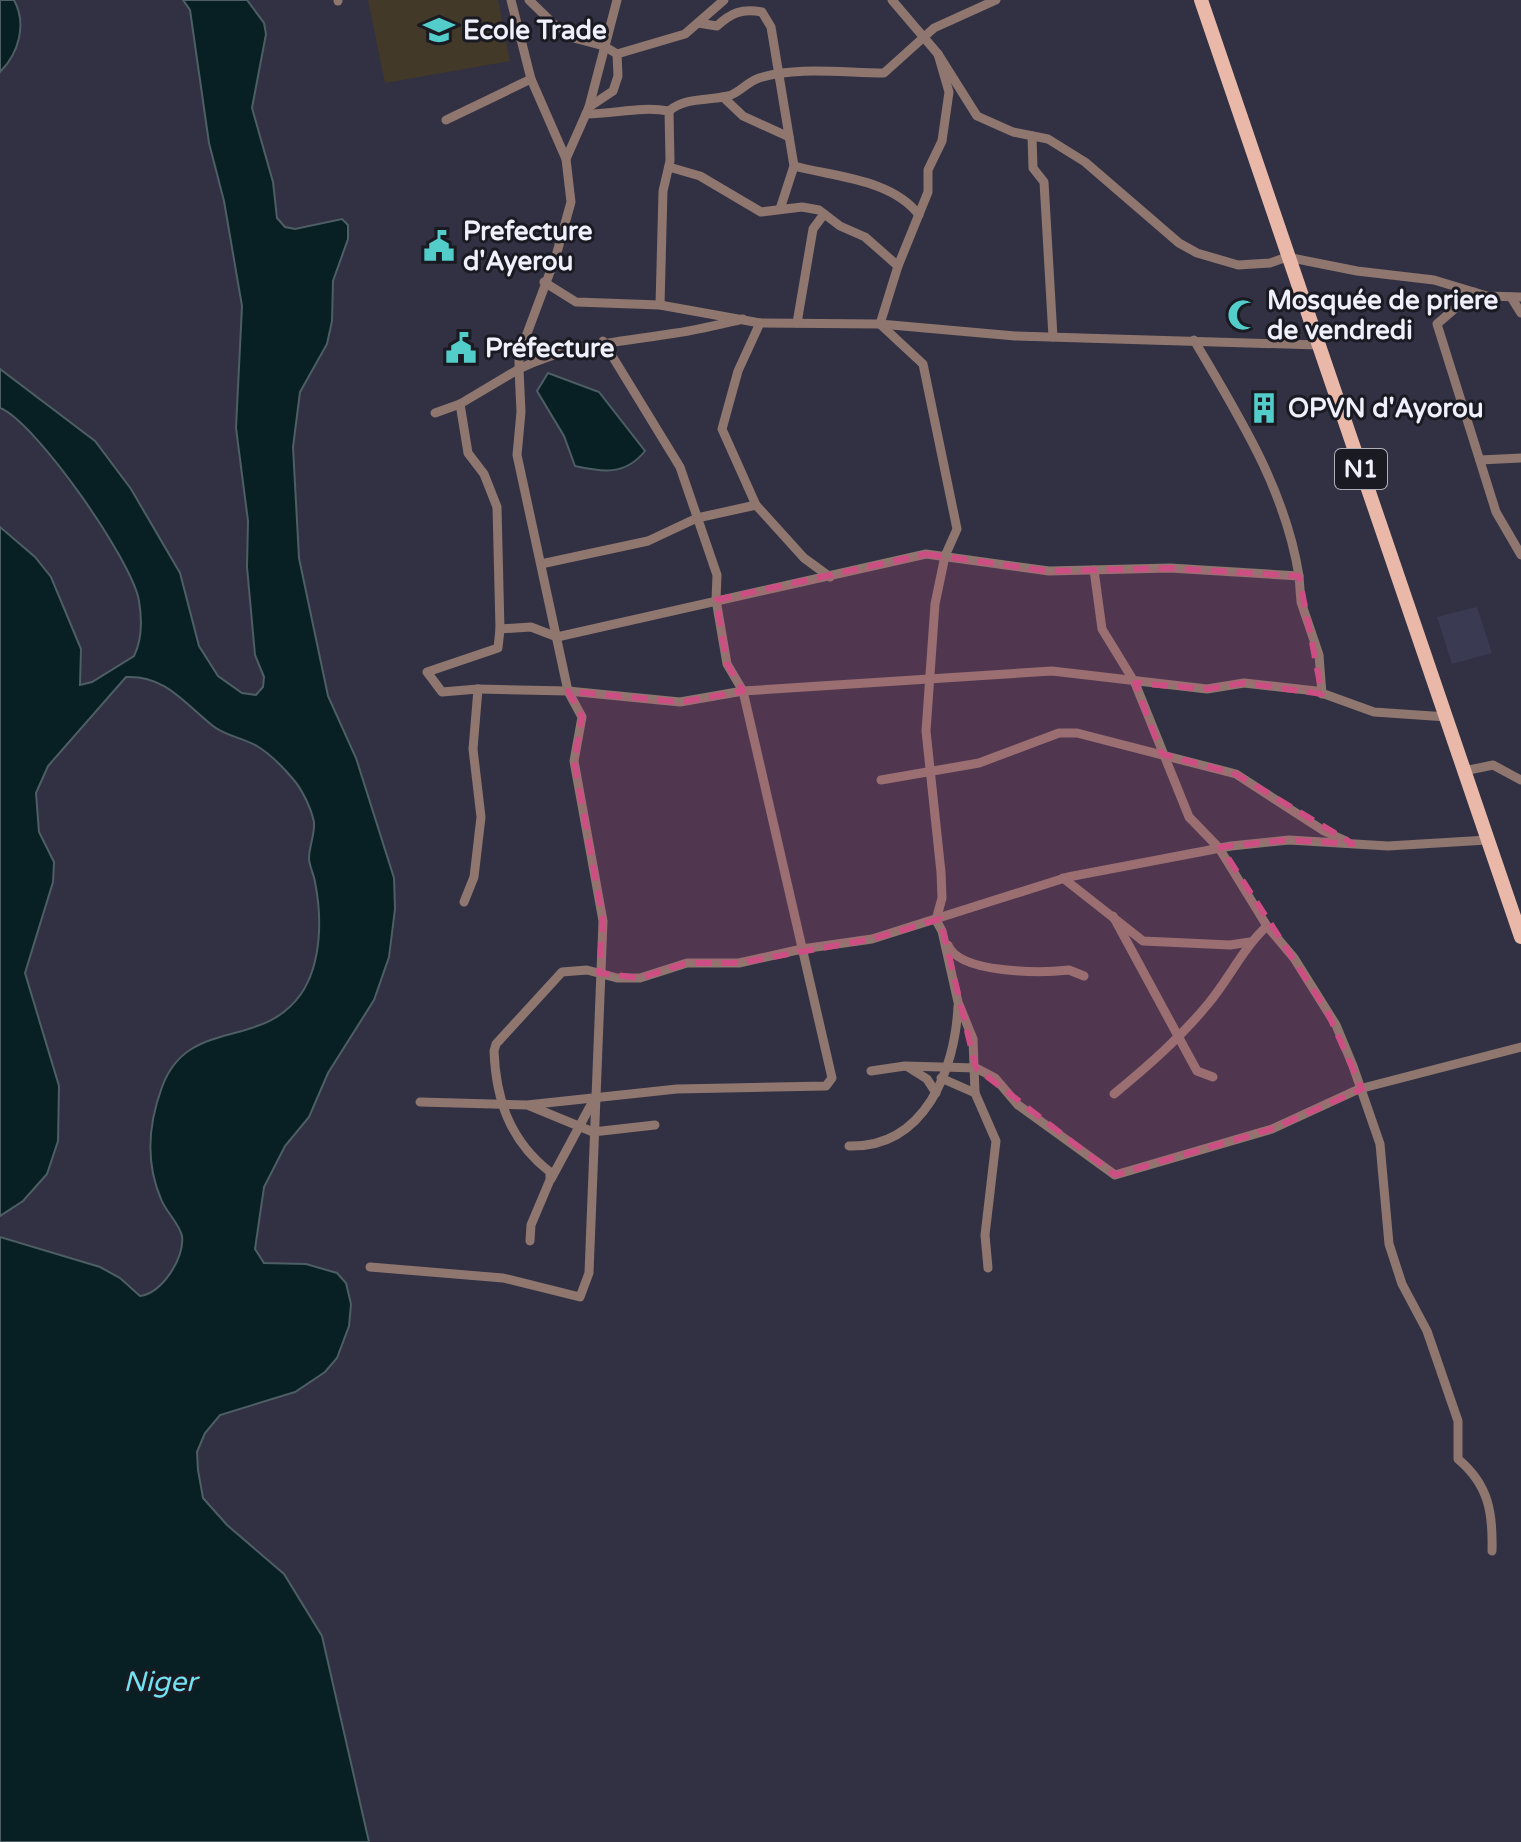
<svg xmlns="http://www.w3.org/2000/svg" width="1521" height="1842" font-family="'Varela Round',sans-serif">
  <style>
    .built { fill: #3a3a52 }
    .education { fill: #433929 }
    .water { fill: #082023; stroke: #4d5e64; stroke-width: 2 }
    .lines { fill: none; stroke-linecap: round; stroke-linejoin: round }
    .minor { stroke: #8f766e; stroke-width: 9 }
    .primary { stroke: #eab8a8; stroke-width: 14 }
    .marked { fill: #cd4e83; fill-opacity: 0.2; stroke: #cd4e83; stroke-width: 6; stroke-dasharray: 16 10; stroke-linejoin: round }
    .labels { text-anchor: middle; stroke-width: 6; stroke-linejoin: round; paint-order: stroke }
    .shield { fill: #1a1a22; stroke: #afb0ba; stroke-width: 2 }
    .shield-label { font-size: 24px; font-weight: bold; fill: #eff0fb }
    .poi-label { font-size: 26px; font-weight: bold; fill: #eff0fb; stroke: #1a1a22; text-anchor: start }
    .water-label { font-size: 28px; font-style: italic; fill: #72e2f1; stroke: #1a1a22 }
  </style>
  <rect width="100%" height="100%" fill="#313143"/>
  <polygon class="built" points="1477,607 1492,653 1452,664 1437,617"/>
  <polygon class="education" points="368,0 498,0 510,61 385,83"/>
  <g class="water">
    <path d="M0,0H14C27,24 19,53 0,72Z"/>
    <path d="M183,0H247L264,23L266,34L252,108L273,182L277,218L285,227L295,229L342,219L348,225V239L333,281L332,321L327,344L300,392L293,447L299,558L328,696L356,758L394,878L395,909L389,957L374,1000L328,1073L309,1117L285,1146L264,1187L255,1249L264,1263L306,1264L337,1273L346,1283L351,1304L349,1326L337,1358L325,1372L295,1392L220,1415L205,1433L197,1452L198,1470L203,1498L227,1525L284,1574L322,1636L369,1842H0V1237L100,1267L120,1278L140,1296C162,1293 185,1258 182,1236C179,1223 166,1212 161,1199C145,1162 148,1125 162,1087C188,1016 261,1051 301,994C322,963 322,917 315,882C314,874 309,866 309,858C309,847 315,834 314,822C311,808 302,789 293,779C283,767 270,754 257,746C243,738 226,736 213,726C184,703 165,675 126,677L48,766L36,793L39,832L54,862L53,882L25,973L59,1086L58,1141L47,1174L23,1201L0,1216V527L35,557L51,577L81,649L80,685L92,682L134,656C142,640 142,619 139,601C133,562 36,422 0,408V369L95,441L131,489L180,573L199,646L218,676L242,693L256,695L263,687L264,677L255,655L247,567L248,521L236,428L242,306L224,201L209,143L190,10Z"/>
    <path d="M548,373L599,392L645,451C625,476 602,472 575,466L564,436L537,391Z"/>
  </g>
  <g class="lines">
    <g class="minor">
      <polyline points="338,0 338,1"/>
      <polyline points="511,0 531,79 566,159"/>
      <polyline points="892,0 938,54 977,116 1013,132 1048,139 1085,162 1179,243 1197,253 1238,265 1270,263 1287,257 1357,271 1434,280 1487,296 1521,297"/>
      <path d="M698,23L717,26C731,13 742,8 762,12L771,27L794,166L780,209"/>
      <polyline points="617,54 685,34 724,0"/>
      <polyline points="938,54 949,92 942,141 928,170 928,192 898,266 880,324 923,364 957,529 945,556 935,604 926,731 941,872 942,898 936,920 942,931 958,1002 973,1039 975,1093 996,1141 985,1235 988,1268"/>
      <polyline points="723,97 743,116 789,137"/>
      <polyline points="589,107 617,0"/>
      <path d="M669,111C686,97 707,101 728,96C738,94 747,82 759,78C797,66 844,73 884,73L934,28L996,0"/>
      <path d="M586,114C615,114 640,106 669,111L670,161L663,191L660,305"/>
      <polyline points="446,120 531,79"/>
      <polyline points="1032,136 1033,168 1044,182 1053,337"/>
      <path d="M794,166C835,177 892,179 919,215"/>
      <polyline points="669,167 700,176 761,212 802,207 819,210 840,226 865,237 898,266"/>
      <polyline points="544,282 576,302 660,305 760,323 880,324 1015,336 1318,345"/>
      <polyline points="1474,292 1437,324 1496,512 1521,555"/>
      <polyline points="1511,297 1521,313"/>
      <polyline points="760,323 738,371 722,429 756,505 804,558 830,577"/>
      <polyline points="797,323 813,229 824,214"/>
      <path d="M1194,340C1238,415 1285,488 1299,576"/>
      <polyline points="460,404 468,453 484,474 497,507 500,629 498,648 427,672 442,692 478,689 473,749 481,817 474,877 464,902"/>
      <polyline points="435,413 460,404 519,369 519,355 556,256 571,202 566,159 589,107 613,91 618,76 617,54 604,46 566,36 529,0"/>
      <polyline points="1480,460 1521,458"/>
      <polyline points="541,564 648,541 697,518 756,505"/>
      <path d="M1094,570L1102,629L1135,683L1189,817L1219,848L1267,926L1294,958L1336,1025L1353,1066L1380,1144L1389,1244L1402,1284L1427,1331L1458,1421V1459C1489,1485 1493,1513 1492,1551"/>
      <polyline points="500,629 531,627 557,637 926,554 1049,571 1170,568 1299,576 1301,602 1319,655 1322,694"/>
      <polyline points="478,689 568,691 680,702 743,691 1052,671 1207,689 1244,683 1316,691 1374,712 1447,717"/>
      <polyline points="1464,771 1493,765 1521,780"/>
      <polyline points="881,780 979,763 1059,733 1077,733 1236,774 1324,831 1346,841"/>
      <polyline points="1063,878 1143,941 1230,945 1250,942"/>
      <polyline points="1113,916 1197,1071 1213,1077"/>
      <path d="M948,945C959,974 1042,973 1069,970L1084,976"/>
      <polyline points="908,1067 927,1079 936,1093"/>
      <polyline points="871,1071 905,1066 976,1068 995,1078 1018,1105 1115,1175 1272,1129 1359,1089 1521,1047"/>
      <polyline points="941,1078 975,1093"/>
      <path d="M1114,1094C1148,1066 1180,1038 1208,1004C1229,979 1243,948 1267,926"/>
      <polyline points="420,1102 527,1105 677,1089 826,1086 832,1078 743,691 727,664 716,600 717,575 680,467 603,341"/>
      <polyline points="530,1106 593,1132 655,1125"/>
      <path d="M849,1146C925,1148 955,1070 958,1006"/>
      <polyline points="551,1179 593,1101"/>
      <path d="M530,1241L531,1225L550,1180V1172C510,1141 496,1100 494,1051L496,1044L562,972L587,970L617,978H640L687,963H739L802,949L872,939L1068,877L1231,846L1289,840L1388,846L1487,840"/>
      <path d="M370,1267L503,1278L580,1297L589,1273L603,921L574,761L582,717L568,691L517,455L521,412L519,369C570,344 621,342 676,333C698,330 721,324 743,319"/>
    </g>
    <polyline class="primary" points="1201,0 1521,937"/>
  </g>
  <path class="marked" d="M926,554L1049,571L1170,568L1299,576L1322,694L1244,683L1207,689L1135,683L1162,754L1236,774L1353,844L1289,840L1221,847L1327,1011L1362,1089L1272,1129L1115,1175L976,1068L940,919L872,939L739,963H687L640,978L599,973L603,921L574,761L582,717L568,691L680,702L743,691L727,664L716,600Z"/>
  <defs>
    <symbol id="school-bare" viewBox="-9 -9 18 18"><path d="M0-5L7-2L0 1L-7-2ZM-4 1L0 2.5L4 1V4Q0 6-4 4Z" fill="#53cdca" stroke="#1a1a22" stroke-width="2.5" paint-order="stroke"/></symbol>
    <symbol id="civic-bare" viewBox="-9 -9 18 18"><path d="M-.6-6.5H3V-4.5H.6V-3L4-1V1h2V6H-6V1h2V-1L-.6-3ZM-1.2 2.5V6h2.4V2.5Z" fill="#53cdca" stroke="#1a1a22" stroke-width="2.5" paint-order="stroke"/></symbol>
    <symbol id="mosque-bare" viewBox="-9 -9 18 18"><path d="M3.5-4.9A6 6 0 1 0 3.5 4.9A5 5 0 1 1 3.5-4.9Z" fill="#53cdca" stroke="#1a1a22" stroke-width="2.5" paint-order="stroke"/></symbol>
    <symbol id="building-bare" viewBox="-9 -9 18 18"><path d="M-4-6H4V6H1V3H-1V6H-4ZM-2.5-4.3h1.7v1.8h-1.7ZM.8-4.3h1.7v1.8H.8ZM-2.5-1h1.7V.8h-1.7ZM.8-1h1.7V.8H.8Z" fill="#53cdca" stroke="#1a1a22" stroke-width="2.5" paint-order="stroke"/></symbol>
  </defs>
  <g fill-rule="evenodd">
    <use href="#school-bare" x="417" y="8" width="44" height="44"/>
    <use href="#civic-bare" x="417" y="224" width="44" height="44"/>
    <use href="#mosque-bare" x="1221" y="293" width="44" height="44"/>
    <use href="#civic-bare" x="439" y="326" width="44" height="44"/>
    <use href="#building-bare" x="1242" y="386" width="44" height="44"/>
  </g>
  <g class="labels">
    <rect class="shield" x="1335" y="449" width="52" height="40" rx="6"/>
    <g class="shield-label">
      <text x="1361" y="477">N1</text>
    </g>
    <g class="poi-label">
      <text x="463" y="39">Ecole Trade</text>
      <text x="463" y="240">Prefecture<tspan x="463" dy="30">d'Ayerou</tspan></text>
      <text x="1267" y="309">Mosquée de priere<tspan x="1267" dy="30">de vendredi</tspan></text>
      <text x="485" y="357">Préfecture</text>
      <text x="1288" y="417">OPVN d'Ayorou</text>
    </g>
    <g class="water-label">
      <text x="160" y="1691">Niger</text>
    </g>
  </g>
</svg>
